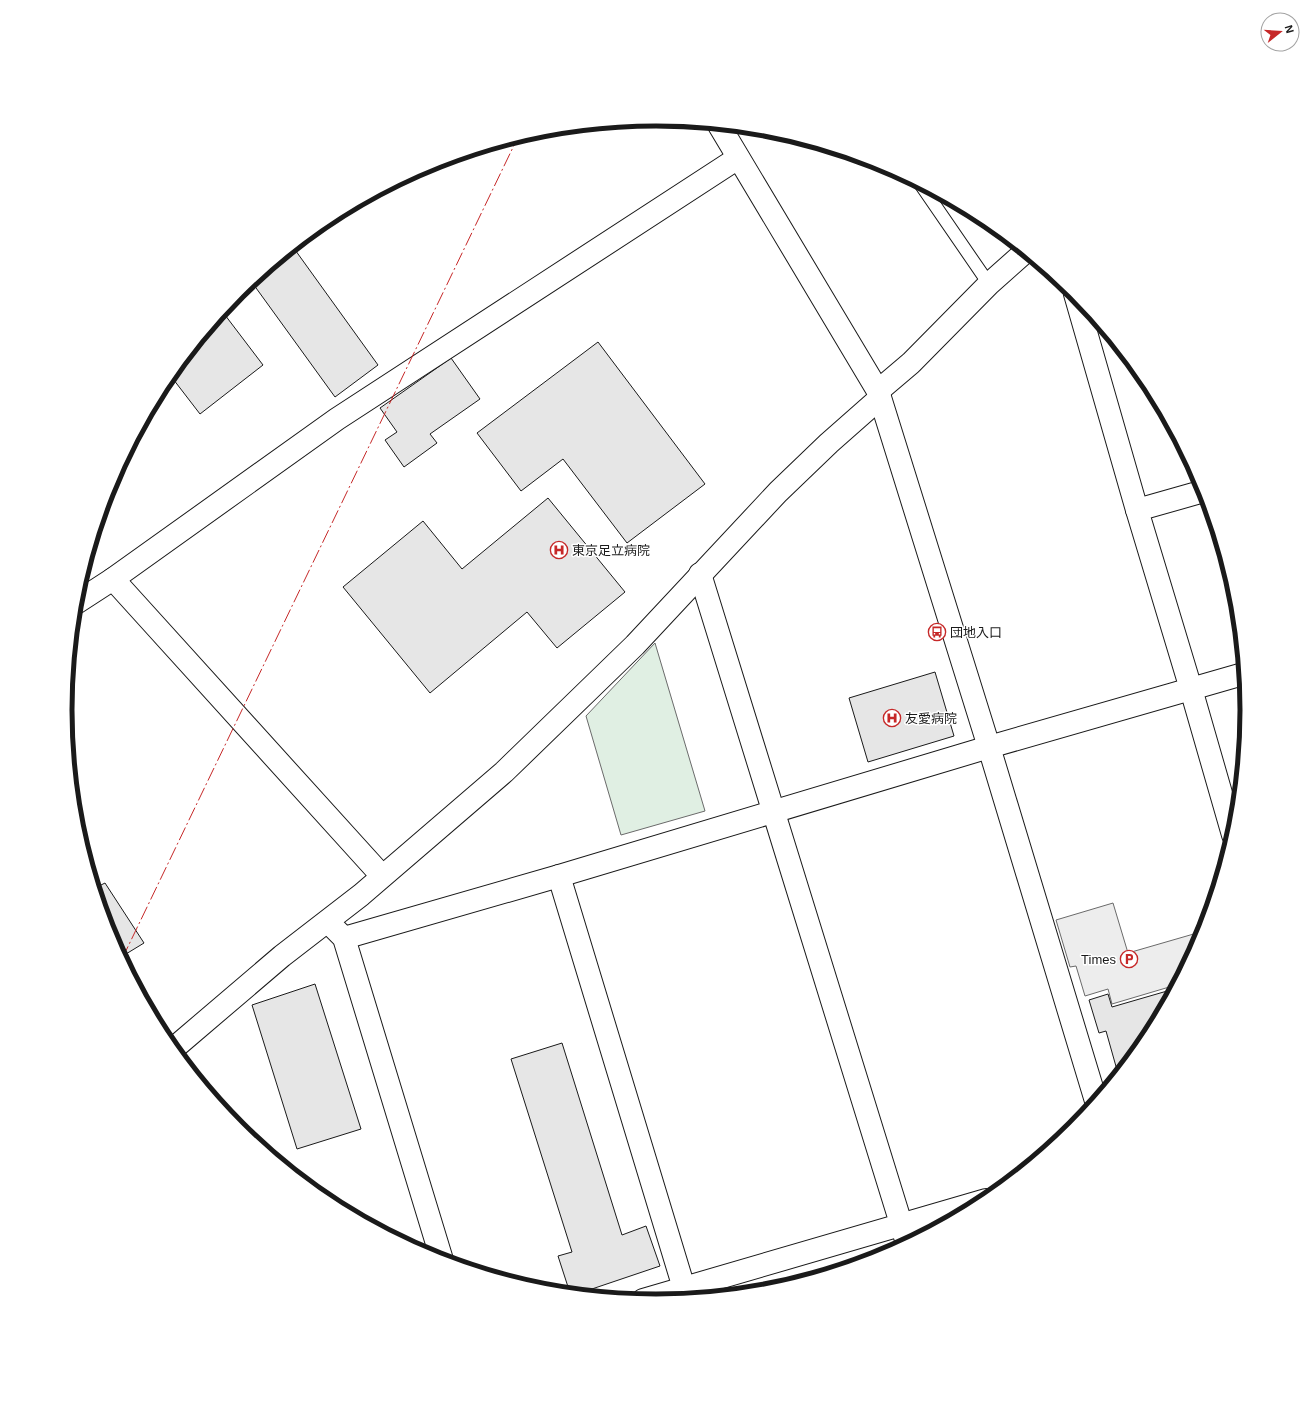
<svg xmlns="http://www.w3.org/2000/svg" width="1312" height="1420" font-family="Helvetica,'Noto Sans JP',sans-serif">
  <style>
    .green { fill: #e0efe3; stroke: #6a6a6a }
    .parking { fill: #ededed; stroke: #6a6a6a }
    .building { fill: #e6e6e6; stroke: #1a1a1a }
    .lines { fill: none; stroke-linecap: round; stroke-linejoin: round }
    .service-casing { stroke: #1a1a1a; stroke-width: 14 }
    .minor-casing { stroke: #1a1a1a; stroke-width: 24 }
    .tertiary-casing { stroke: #1a1a1a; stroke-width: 24 }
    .service { stroke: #fff; stroke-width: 12 }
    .minor { stroke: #fff; stroke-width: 22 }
    .tertiary { stroke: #fff; stroke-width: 22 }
    .power { stroke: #c62828; stroke-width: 1; stroke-dasharray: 14 3 2 3; stroke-linecap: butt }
    .labels { text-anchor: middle; stroke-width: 3; stroke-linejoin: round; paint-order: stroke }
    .poi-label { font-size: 13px; fill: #1a1a1a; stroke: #fff; text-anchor: start }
    .rim { fill: none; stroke: #1a1a1a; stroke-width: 5 }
  </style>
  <rect width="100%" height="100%" fill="#fff"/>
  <polygon class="green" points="655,643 705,811 621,835 586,716"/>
  <polygon class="parking" points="1113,903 1128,953 1204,931 1202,936 1176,985 1112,1004 1108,989 1085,996 1076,966 1070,967 1056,920"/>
  <g class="building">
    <polygon points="293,247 378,365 335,397 251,281"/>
    <polygon points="225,315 263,365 200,414 170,375 210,326"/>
    <polygon points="598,342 705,484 627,543 563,459 521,491 477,433"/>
    <polygon points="451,358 480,399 430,434 437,443 404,467 385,440 397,432 380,408"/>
    <polygon points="548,498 625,592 557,648 527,612 430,693 343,587 423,521 462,569"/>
    <polygon points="935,672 954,736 868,762 849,698"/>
    <polygon points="105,883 144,943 121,957 110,936 95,888"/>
    <polygon points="315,984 361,1129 297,1149 252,1005"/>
    <polygon points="1174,989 1147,1039 1123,1068 1117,1070 1106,1031 1099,1033 1089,1000 1108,994 1112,1007"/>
    <polygon points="562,1043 622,1235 646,1226 660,1266 580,1293 570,1293 558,1256 572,1252 511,1059"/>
  </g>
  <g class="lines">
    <defs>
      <polyline id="service" points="921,185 989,284"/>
      <g id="minor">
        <polyline points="1075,294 1137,510 1191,689 1233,835"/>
        <polyline points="878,391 911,363 989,284 1025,252"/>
        <polyline points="1137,510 1204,491"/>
        <polyline points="700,574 907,1243"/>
        <polyline points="113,579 382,876"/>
        <polyline points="76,603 113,579 337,419 738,158"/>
        <polyline points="559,876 687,1298"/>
        <polyline points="334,928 344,938 442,1260"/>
        <polyline points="344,938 559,876 989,747"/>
        <polyline points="173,1049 282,956 361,895 504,772 635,645 778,492 829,443 880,398"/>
      </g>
      <g id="tertiary">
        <polyline points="719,125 878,391 989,747 1096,1101"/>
        <polyline points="989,747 1243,674"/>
        <polyline points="643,1300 986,1200"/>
      </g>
    </defs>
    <use href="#service" class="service-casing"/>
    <use href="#minor" class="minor-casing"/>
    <use href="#tertiary" class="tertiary-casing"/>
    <use href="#service" class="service"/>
    <use href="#minor" class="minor"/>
    <use href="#tertiary" class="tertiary"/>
    <polyline class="power" points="122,959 518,137"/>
  </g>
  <defs>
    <symbol id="hospital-ring" viewBox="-11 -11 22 22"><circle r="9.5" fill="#fff" stroke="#c62828" stroke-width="1.5"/><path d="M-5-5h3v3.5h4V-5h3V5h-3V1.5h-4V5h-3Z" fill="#c62828"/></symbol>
    <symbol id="bus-ring" viewBox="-11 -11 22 22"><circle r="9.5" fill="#fff" stroke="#c62828" stroke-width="1.5"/><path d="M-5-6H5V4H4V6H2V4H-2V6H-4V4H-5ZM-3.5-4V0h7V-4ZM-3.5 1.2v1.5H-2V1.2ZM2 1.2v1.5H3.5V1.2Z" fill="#c62828"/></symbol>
    <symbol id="parking-ring" viewBox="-11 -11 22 22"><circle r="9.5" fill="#fff" stroke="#c62828" stroke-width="1.5"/><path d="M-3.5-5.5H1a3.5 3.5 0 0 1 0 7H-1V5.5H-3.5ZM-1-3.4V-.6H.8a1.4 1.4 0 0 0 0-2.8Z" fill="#c62828"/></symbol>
  </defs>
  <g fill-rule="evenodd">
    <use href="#hospital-ring" x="549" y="540" width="20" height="20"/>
    <use href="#bus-ring" x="927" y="622" width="20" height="20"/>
    <use href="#hospital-ring" x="882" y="708" width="20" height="20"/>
    <use href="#parking-ring" x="1119" y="949" width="20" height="20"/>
  </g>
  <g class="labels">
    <g class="poi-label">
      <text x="572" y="555">東京足立病院</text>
      <text x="950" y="637">団地入口</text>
      <text x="905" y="723">友愛病院</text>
      <text x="1116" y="964" text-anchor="end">Times</text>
    </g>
  </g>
  <path d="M0 0H1312V1420H0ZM72 710a584 584 0 1 1 1168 0a584 584 0 1 1-1168 0Z" fill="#fff" fill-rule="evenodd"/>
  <path class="rim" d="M72 710a584 584 0 1 1 1168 0a584 584 0 1 1-1168 0Z"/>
  <g transform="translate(1280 32) rotate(73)"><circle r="19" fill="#ffffff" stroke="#a3a3a3"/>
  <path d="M0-3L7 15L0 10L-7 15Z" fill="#c62828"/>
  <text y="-6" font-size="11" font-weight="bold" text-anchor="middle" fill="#1a1a1a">N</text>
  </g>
</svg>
